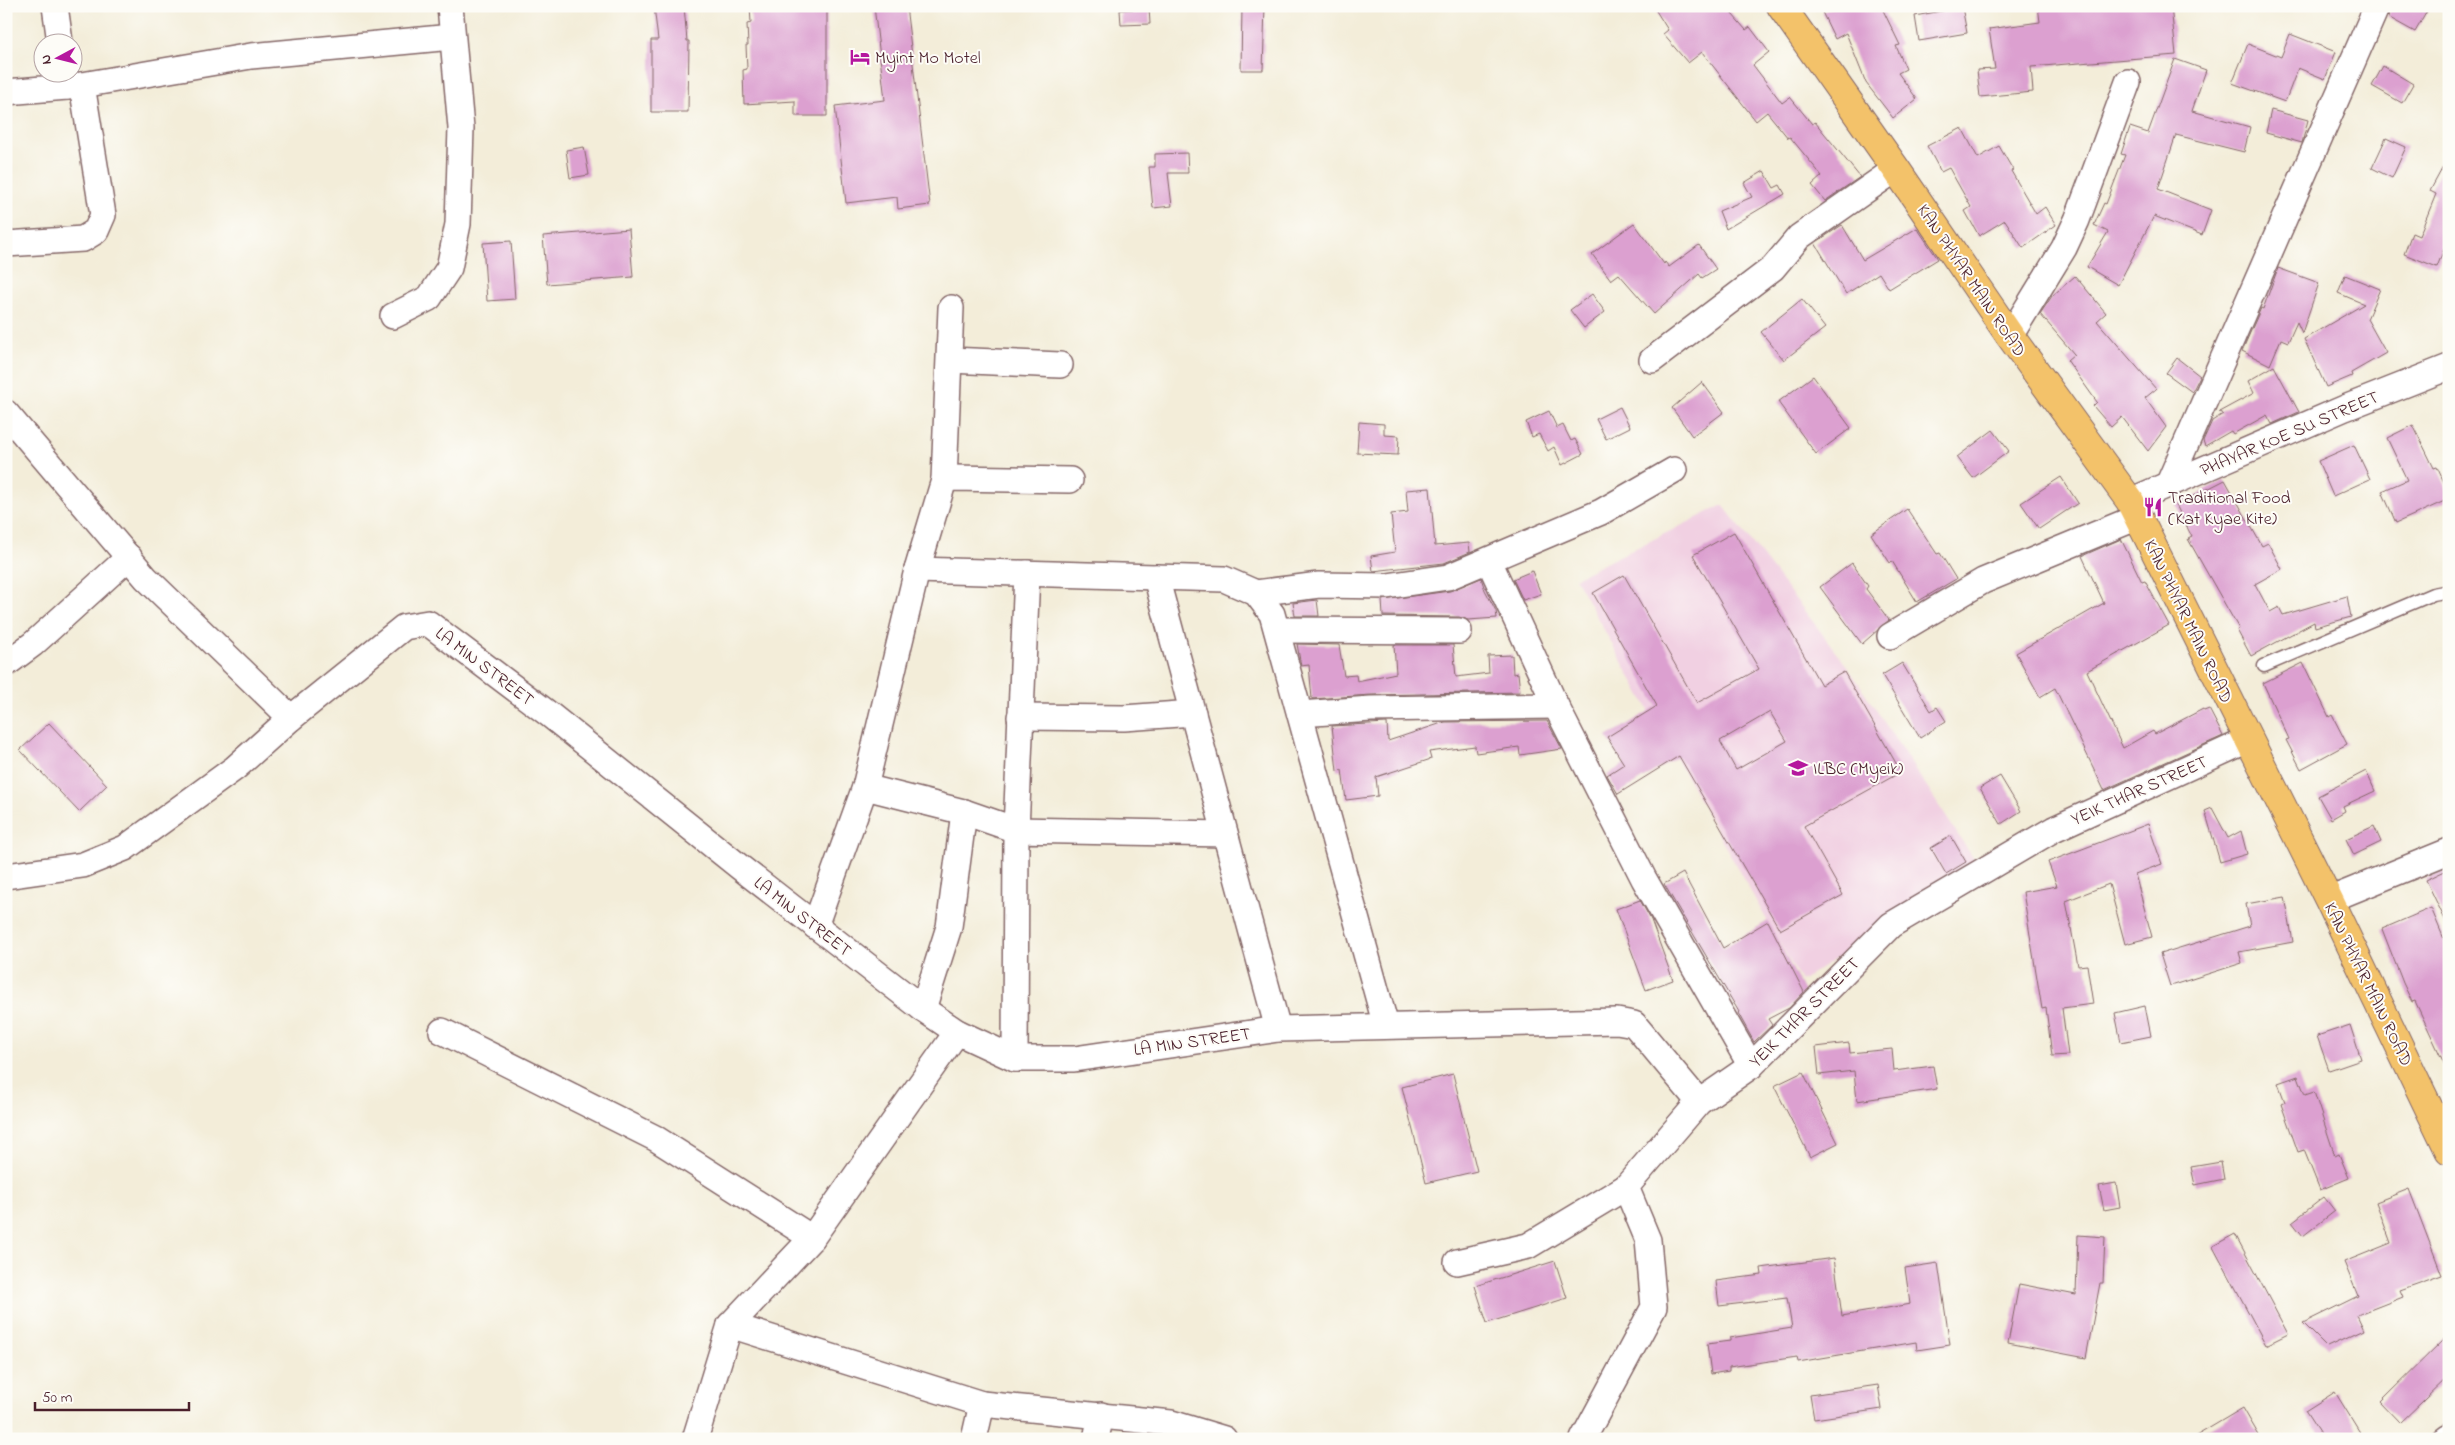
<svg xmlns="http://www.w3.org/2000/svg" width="2455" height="1445" font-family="'Indie Flower',sans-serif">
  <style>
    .built { fill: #f1d0e2 }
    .building { fill: #dca0d0; fill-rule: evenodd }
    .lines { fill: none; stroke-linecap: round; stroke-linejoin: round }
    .lane-casing { stroke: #856768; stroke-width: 15 }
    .street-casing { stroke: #856768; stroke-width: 28 }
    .primary-casing { stroke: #856768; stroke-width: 30 }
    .lane { stroke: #fff; stroke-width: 12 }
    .street { stroke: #fff; stroke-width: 25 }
    .primary { stroke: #f3c26a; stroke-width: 28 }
    .labels { text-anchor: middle; stroke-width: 4; stroke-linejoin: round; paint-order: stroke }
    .poi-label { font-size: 18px; fill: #4a1f2b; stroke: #fdfcf7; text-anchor: start }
    .street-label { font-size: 18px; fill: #4a1f2b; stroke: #fdfcf7 }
  </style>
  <rect width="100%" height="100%" fill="#fdfcf7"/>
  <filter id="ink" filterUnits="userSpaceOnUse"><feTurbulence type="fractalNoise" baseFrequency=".02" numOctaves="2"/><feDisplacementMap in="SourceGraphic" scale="10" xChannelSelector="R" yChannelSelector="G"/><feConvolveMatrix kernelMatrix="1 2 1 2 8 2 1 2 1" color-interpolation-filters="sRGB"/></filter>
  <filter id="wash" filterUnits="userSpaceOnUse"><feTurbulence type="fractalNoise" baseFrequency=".0096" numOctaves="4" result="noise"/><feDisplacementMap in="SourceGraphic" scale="20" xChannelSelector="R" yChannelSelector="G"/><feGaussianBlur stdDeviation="1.12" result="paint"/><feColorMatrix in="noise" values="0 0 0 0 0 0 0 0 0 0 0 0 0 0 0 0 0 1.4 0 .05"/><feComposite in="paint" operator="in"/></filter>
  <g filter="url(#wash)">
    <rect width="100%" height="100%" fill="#f3edd9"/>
    <polygon class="built" points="1723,505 1850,670 1979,867 1801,981 1575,578"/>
    <g id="blocks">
      <g class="building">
        <polygon points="654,6 684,6 687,41 689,41 688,112 651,112 651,40 658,40"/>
        <polygon points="750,6 827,6 827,116 795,116 795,101 744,104 743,70 747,69 746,45 748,45 747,24 751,23"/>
        <polygon points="874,6 906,6 930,205 898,209 897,197 846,203 835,106 885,100"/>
        <polygon points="1242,6 1265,6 1263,70 1241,70"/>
        <polygon points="1653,6 1725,6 1746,30 1750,27 1769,52 1753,65 1782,103 1790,97 1812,124 1815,122 1860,177 1825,201 1812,185 1822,176 1790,137 1788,138 1767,112 1756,121 1702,52 1688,63 1663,34 1668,30"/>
        <polygon points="1834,6 1881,6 1900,45 1896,46 1906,69 1898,73 1917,99 1893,118 1866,83 1846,33 1835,39 1822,12"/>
        <polygon points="2038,6 2171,6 2176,55 2031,67 2033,92 1980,97 1977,70 1995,69 1989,29 2040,22"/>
        <polygon points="2391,6 2430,6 2415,32 2388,17"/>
        <polygon points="1962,7 1967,33 1919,41 1915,16"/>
        <polygon points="1149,8 1150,24 1121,25 1120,10"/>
        <polygon points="2290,34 2336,52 2325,79 2298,68 2285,102 2232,83 2248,44 2281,57"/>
        <polygon points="2175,59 2206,70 2192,111 2250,127 2244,152 2176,135 2158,189 2211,210 2202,235 2154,216 2118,285 2087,267 2108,232 2094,225 2104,203 2106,204 2125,155 2121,154 2130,127 2148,133"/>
        <polygon points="2383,66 2413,84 2402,103 2372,86"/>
        <polygon points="2271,110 2308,120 2302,143 2266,133"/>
        <polygon points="1962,128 1978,158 1999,146 2013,170 2011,171 2036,214 2045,207 2056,225 2023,248 2005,220 1979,236 1965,211 1971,207 1949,168 1941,172 1927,146"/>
        <polygon points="2386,138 2406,147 2392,178 2372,168"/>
        <polygon points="584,147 589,175 570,178 566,150"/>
        <polygon points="1187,153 1188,173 1168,173 1172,206 1153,208 1149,167 1155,167 1155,154"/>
        <polygon points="2449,156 2449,236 2437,267 2404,254 2412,233 2419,236 2436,194 2430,191"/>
        <polygon points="1764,171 1774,188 1780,185 1785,194 1726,229 1719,211 1752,197 1744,183"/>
        <polygon points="1634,223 1664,264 1665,262 1669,267 1699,245 1716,269 1702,278 1699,274 1654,314 1619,274 1611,280 1592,254"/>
        <polygon points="1842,225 1863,260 1917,228 1938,259 1889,289 1879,273 1846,294 1815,243"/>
        <polygon points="629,229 633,277 547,284 543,236"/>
        <polygon points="511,241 515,299 487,301 483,243"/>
        <polygon points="2278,268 2319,283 2302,333 2297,322 2288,342 2281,339 2270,365 2242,351 2261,308 2263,309"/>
        <polygon points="2345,275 2380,289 2367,319 2386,353 2351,373 2352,376 2326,387 2304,339 2364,304 2338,293"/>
        <polygon points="2075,276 2106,313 2097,321 2156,389 2145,398 2166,427 2148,451 2122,417 2111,427 2093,406 2097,402 2067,360 2074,354 2040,314 2052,296"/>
        <polygon points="1592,294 1605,312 1584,328 1570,310"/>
        <polygon points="1802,299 1825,328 1784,360 1761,332"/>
        <polygon points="2177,358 2200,376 2192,392 2166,373"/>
        <polygon points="2274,366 2299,412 2272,424 2267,415 2233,434 2231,431 2205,446 2203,441 2212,421 2223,414 2219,412 2254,393 2248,381"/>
        <polygon points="1813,376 1851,428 1816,454 1778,402"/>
        <polygon points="1702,382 1724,412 1692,436 1672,408"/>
        <polygon points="1620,407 1630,427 1606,439 1596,419"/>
        <polygon points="1549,411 1557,428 1563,425 1571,441 1575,439 1583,454 1562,465 1554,447 1548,451 1539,434 1532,437 1526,422"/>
        <polygon points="1359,422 1384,424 1384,435 1399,436 1398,455 1357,453"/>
        <polygon points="2413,425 2434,468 2437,467 2449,493 2449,499 2396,523 2382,491 2407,480 2387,438"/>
        <polygon points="1993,430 2009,451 1973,478 1957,457"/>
        <polygon points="2354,445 2370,479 2333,496 2318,461"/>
        <polygon points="2061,477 2078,503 2039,529 2021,503"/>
        <polygon points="2225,480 2262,546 2268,543 2282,569 2255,584 2270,612 2279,607 2283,615 2347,596 2351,617 2315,627 2314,622 2251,656 2237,630 2239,629 2188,539 2192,537 2176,505"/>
        <polygon points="1430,488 1435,546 1469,543 1470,552 1444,563 1373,571 1371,556 1395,552 1391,514 1408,512 1406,490"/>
        <polygon points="1907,509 1937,554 1940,553 1956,579 1917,602 1892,561 1890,563 1871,534"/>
        <path d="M1734,532L1821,685L1844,672L1901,772L1804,826L1843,895L1780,930L1679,756L1618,794L1607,775L1624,764L1607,737L1657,706L1593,593L1624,575L1697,703L1759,669L1693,555ZM1770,712L1787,741L1736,770L1720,741Z"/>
        <polygon points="2121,539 2142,582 2145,581 2169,625 2087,671 2123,748 2153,731 2155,734 2203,709 2204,711 2209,709 2223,736 2104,790 2055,688 2040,697 2016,653 2104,603 2082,556"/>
        <polygon points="1852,563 1868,586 1866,589 1889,620 1862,644 1820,587"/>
        <polygon points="1532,571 1541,594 1523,600 1513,579"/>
        <polygon points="1481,578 1485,590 1496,611 1497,618 1468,620 1459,617 1383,616 1382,600 1450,591"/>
        <polygon points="1317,600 1319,616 1295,616 1293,603"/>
        <polygon points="1297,644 1339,645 1344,676 1356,675 1357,681 1396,673 1394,645 1453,645 1456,677 1489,673 1488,656 1512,655 1513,674 1518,673 1520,692 1371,695 1312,699 1309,665 1301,666"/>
        <polygon points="1902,663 1931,711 1937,707 1946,721 1920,738 1882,675"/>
        <polygon points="2303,663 2329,717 2332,715 2347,744 2301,769 2286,740 2289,739 2263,683"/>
        <polygon points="1547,721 1562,749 1520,755 1519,747 1476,753 1475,746 1429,752 1431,759 1376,777 1378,796 1346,800 1342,770 1337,771 1332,726 1387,723 1388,741 1445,722"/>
        <polygon points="49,723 107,785 79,812 20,750"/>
        <polygon points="2366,771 2375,791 2343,806 2345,811 2331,819 2318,796"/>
        <polygon points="2000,776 2021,811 2001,824 1980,788"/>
        <polygon points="2212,808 2228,838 2241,831 2247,854 2220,862 2205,811"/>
        <polygon points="2148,824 2162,864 2135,874 2152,937 2125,944 2109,884 2066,901 2078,966 2087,965 2093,1004 2062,1008 2068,1055 2052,1056 2046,1008 2042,1009 2023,892 2057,886 2048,862"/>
        <polygon points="2374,826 2381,842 2354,855 2346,839"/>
        <polygon points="1951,836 1966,862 1946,874 1931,848"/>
        <polygon points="2449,869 2449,928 2426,880"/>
        <polygon points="1683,873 1723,948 1768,921 1804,992 1789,1008 1768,1019 1772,1025 1754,1042 1738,1013 1739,1012 1664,884"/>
        <polygon points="2285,897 2293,942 2239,952 2242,963 2170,986 2160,954 2250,926 2246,904"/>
        <polygon points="1640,900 1651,920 1673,980 1646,990 1616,909"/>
        <polygon points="2431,908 2449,951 2449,1074 2415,1001 2412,1002 2403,983 2382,929"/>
        <polygon points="2145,1006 2151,1036 2121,1042 2115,1013"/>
        <polygon points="2350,1025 2361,1059 2329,1070 2317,1036"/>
        <polygon points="1849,1043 1850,1053 1892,1049 1894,1071 1933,1066 1937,1089 1857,1101 1854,1071 1819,1075 1816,1047"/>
        <polygon points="1803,1072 1838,1143 1810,1157 1774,1086"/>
        <polygon points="1453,1074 1477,1171 1426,1183 1402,1087"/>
        <polygon points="2298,1076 2305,1095 2314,1092 2335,1156 2339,1154 2349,1178 2320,1190 2304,1150 2298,1152 2281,1104 2285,1102 2278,1083"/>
        <polygon points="2221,1162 2224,1179 2195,1185 2191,1167"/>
        <polygon points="2116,1183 2120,1207 2104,1210 2099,1186"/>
        <polygon points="2409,1189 2442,1275 2400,1290 2403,1297 2357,1315 2364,1330 2327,1347 2303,1323 2358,1296 2344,1262 2391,1243 2376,1202"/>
        <polygon points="2324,1197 2335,1211 2303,1236 2292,1222"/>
        <polygon points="2235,1234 2288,1334 2266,1345 2213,1246"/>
        <polygon points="2078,1235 2105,1237 2103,1283 2100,1283 2086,1358 2008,1343 2019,1284 2076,1295"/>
        <polygon points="1834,1258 1842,1316 1910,1304 1905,1268 1938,1263 1950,1345 1917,1350 1916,1342 1798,1362 1797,1357 1729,1367 1729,1371 1711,1374 1707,1344 1730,1341 1730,1338 1792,1328 1787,1298 1719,1306 1716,1281 1762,1275 1761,1268"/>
        <polygon points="1555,1261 1567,1298 1487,1323 1475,1286"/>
        <polygon points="2449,1334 2449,1376 2400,1423 2380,1402"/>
        <polygon points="1878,1385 1882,1409 1814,1419 1810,1395"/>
        <polygon points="2335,1392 2364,1439 2323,1439 2305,1411"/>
        <polygon points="2243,1408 2261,1439 2191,1439"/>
      </g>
    </g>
  </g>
  <g filter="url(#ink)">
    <use href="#blocks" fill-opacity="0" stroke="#856768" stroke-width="1"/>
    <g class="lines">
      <defs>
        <polyline id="lane" points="2264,666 2433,594 2449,591"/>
        <g id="street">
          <polyline points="55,6 60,42"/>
          <polyline points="82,85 251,56 452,37"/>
          <polyline points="6,92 67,87 64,72"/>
          <polyline points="6,244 83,239 96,231 103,215 82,85 67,87"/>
          <polyline points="393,316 429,298 449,268 458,224 461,128 450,6"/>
          <polyline points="2010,336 2064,248 2077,220 2128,82"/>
          <polyline points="950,360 1060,365"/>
          <polyline points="1652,360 1773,268 1799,237 1896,169"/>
          <polyline points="6,413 146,578 291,718"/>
          <polyline points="944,480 952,478 1070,480"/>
          <polyline points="2168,485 2377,6"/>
          <polyline points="2130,501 2345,408 2449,367"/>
          <polyline points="1489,561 1556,706 1644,879 1751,1066"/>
          <polyline points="917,570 1224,579 1256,593 1272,614 1386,1026"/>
          <polyline points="1156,577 1278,1029"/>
          <polyline points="1256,593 1319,585 1387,586 1448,577 1601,512 1674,470"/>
          <polyline points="1277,630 1459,631"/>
          <polyline points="1890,636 1983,581 2138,517"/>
          <polyline points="6,664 33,644 129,557"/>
          <polyline points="1300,714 1371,709 1556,706"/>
          <polyline points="1020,717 1124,718 1193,713"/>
          <polyline points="865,787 964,812 1016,830 1027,573"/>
          <polyline points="6,876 83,865 125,848 235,768 291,718 404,627 428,623 550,715 741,868 923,1009 957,1032 1015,1059 1074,1059 1278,1029 1617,1021 1634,1024 1699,1102"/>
          <polyline points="2329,900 2449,851"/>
          <polyline points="815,926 865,787 917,570 944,480 951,308"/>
          <polyline points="923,1009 949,927 964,812"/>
          <polyline points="442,1031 655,1138 812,1238"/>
          <polyline points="1015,1059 1016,830 1225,834"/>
          <polyline points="1457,1262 1528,1246 1626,1187"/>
          <polyline points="730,1325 982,1404 1171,1423 1224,1439"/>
          <polyline points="695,1439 730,1325 812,1238 957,1032"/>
          <polyline points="974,1439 982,1404"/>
          <polyline points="1096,1439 1101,1415"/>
          <polyline points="1583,1439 1654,1307 1648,1240 1626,1187 1699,1102 1751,1066 1891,925 2054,829 2248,740"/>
          <polyline points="2445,1439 2449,1436"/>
        </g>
        <polyline id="primary" points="1781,6 1896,169 2010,336 2130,501 2329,900 2449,1150"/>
      </defs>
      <use href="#lane" class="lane-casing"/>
      <use href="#street" class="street-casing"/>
      <use href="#primary" class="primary-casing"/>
      <use href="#lane" class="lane"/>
      <use href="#street" class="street"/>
      <use href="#primary" class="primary"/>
    </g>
  </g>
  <defs>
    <symbol id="hotel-bare" viewBox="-9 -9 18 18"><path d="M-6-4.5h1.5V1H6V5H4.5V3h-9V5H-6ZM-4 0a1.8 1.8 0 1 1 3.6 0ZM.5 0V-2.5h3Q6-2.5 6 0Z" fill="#b5179e" stroke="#fdfcf7" stroke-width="2.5" paint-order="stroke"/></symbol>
    <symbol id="restaurant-bare" viewBox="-9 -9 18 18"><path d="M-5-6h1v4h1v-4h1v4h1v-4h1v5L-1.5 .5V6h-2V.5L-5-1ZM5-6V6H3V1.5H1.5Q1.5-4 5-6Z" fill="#b5179e" stroke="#fdfcf7" stroke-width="2.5" paint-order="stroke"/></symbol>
    <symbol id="school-bare" viewBox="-9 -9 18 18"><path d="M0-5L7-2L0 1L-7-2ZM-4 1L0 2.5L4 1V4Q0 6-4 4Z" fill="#b5179e" stroke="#fdfcf7" stroke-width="2.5" paint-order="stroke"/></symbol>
  </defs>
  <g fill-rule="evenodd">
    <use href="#hotel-bare" x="846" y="43" width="28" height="28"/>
    <use href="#restaurant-bare" x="2139" y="493" width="28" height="28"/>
    <use href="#school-bare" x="1784" y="754" width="28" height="28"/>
  </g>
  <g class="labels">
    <g class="poi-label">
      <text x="875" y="63">Myint Mo Motel</text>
      <text x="2168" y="503">Traditional Food<tspan x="2168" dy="21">(Kat Kyae Kite)</tspan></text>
      <text x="1813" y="774">ILBC (Myeik)</text>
    </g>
    <g class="street-label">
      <text transform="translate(1972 280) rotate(56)" y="6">KAN PHYAR MAIN ROAD</text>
      <text transform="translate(2289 433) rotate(-23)" y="6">PHAYAR KOE SU STREET</text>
      <text transform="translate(2189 621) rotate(64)" y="6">KAN PHYAR MAIN ROAD</text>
      <text transform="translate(485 666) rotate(37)" y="6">LA MIN STREET</text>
      <text transform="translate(2139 790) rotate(-24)" y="6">YEIK THAR STREET</text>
      <text transform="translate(803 916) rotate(38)" y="6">LA MIN STREET</text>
      <text transform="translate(2369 984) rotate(64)" y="6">KAN PHYAR MAIN ROAD</text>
      <text transform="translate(1804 1012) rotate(-45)" y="6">YEIK THAR STREET</text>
      <text transform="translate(1192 1041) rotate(-8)" y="6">LA MIN STREET</text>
    </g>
  </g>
  <rect width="2455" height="1445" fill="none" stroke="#fdfcf7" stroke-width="25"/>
  <g transform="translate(58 58) rotate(263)"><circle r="24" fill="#fdfcf7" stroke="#b5a4a5"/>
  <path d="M0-4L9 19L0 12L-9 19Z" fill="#b5179e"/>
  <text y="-8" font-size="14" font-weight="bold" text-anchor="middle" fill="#4a1f2b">N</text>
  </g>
  <path d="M35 1402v8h154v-8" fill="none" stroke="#4a1f2b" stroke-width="2.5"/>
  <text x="42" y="1402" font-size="15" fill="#4a1f2b" stroke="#fdfcf7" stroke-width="4" paint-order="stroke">50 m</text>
</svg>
